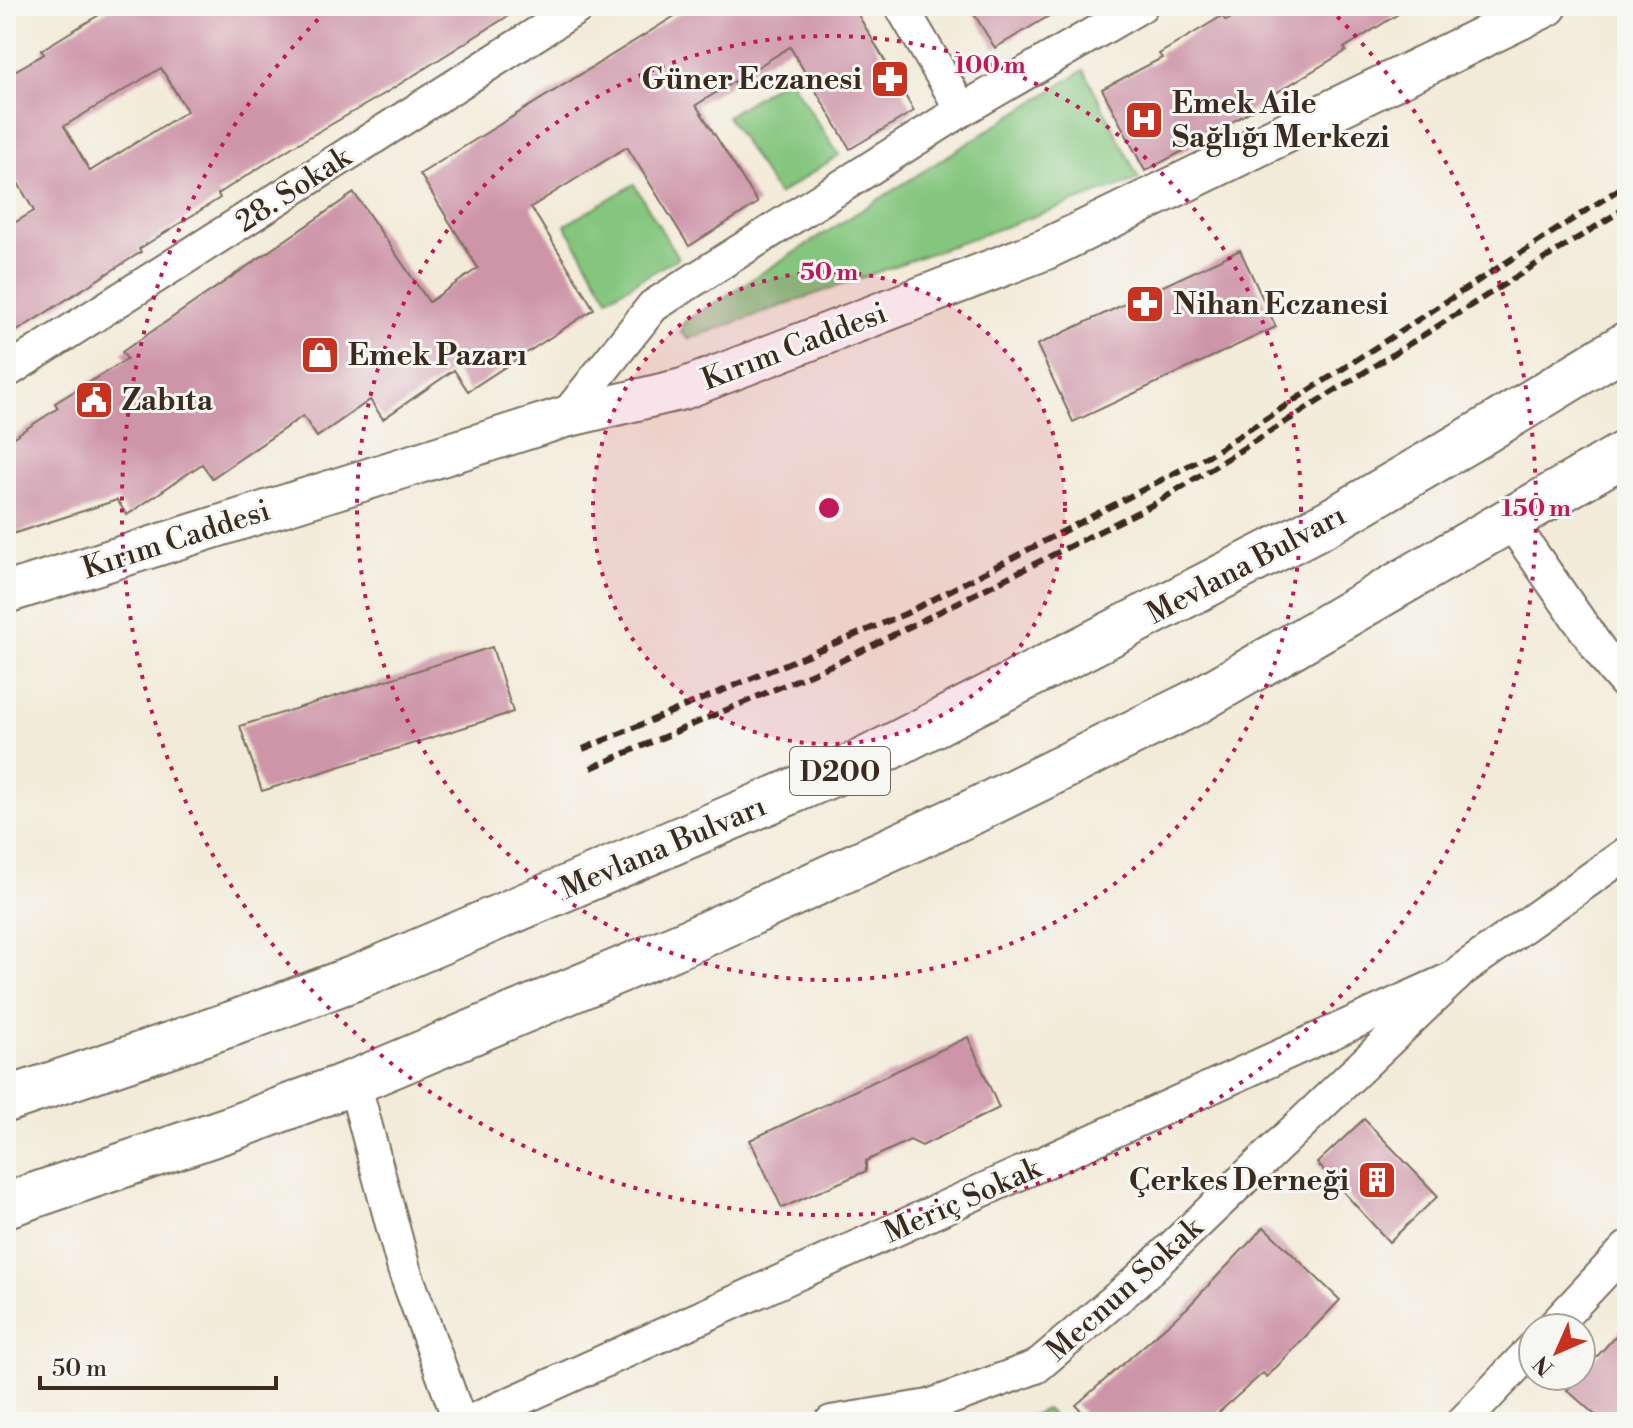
<svg xmlns="http://www.w3.org/2000/svg" width="1633" height="1428" font-family="'Libre Bodoni',serif">
  <style>
    .green { fill: #84c67e; stroke: #60784e; stroke-width: 2 }
    .building { fill: #ce95a9; fill-rule: evenodd }
    .lines { fill: none; stroke-linecap: round; stroke-linejoin: round }
    .minor-casing { stroke: #7b6e5f; stroke-width: 36 }
    .tertiary-casing { stroke: #7b6e5f; stroke-width: 44 }
    .trunk-casing { stroke: #7b6e5f; stroke-width: 48 }
    .minor { stroke: #fff; stroke-width: 32 }
    .tertiary { stroke: #fff; stroke-width: 40 }
    .trunk { stroke: #fff; stroke-width: 44 }
    .rail { stroke: #3b2a1e; stroke-width: 6; stroke-dasharray: 12 6; stroke-linecap: butt }
    .ring { fill: none; stroke: #c2185b; stroke-width: 4; stroke-dasharray: 4 8 }
    .labels { text-anchor: middle; stroke-width: 6; stroke-linejoin: round; paint-order: stroke }
    .shield { fill: #f6f6f2; stroke: #73675e; stroke-width: 2 }
    .shield-label { font-size: 28px; font-weight: bold; fill: #3b2a1e }
    .poi-label { font-size: 30px; font-weight: bold; fill: #3b2a1e; stroke: #f6f6f2; text-anchor: start }
    .street-label { font-size: 30px; fill: #3b2a1e; stroke: #f6f6f2 }
    .centre { fill: #c2185b; stroke: #f6f6f2; stroke-width: 4 }
    .ring-label { font-size: 24px; text-anchor: middle; font-weight: bold; fill: #c2185b; stroke: #f6f6f2; stroke-width: 6; stroke-linejoin: round; paint-order: stroke }
  </style>
  <rect width="100%" height="100%" fill="#f6f6f2"/>
  <filter id="ink" filterUnits="userSpaceOnUse"><feTurbulence type="fractalNoise" baseFrequency=".0125" numOctaves="2"/><feDisplacementMap in="SourceGraphic" scale="16" xChannelSelector="R" yChannelSelector="G"/><feConvolveMatrix kernelMatrix="1 2 1 2 8 2 1 2 1" color-interpolation-filters="sRGB"/></filter>
  <filter id="wash" filterUnits="userSpaceOnUse"><feTurbulence type="fractalNoise" baseFrequency=".006" numOctaves="4" result="noise"/><feDisplacementMap in="SourceGraphic" scale="32" xChannelSelector="R" yChannelSelector="G"/><feGaussianBlur stdDeviation="1.8" result="paint"/><feColorMatrix in="noise" values="0 0 0 0 0 0 0 0 0 0 0 0 0 0 0 0 0 1.4 0 .05"/><feComposite in="paint" operator="in"/></filter>
  <g filter="url(#wash)">
    <rect width="100%" height="100%" fill="#f3ebd9"/>
    <g class="green">
      <polygon points="1084,70 1139,179 689,339 681,333 684,322"/>
      <polygon points="788,77 839,155 778,195 727,116"/>
      <polygon points="634,184 678,258 608,298 565,225"/>
      <polygon points="1046,1409 1060,1422 1017,1422"/>
    </g>
    <g id="blocks">
      <g class="building">
        <path d="M114,6H524L384,94L292,147L218,194L220,198L139,249L141,252L6,338V228L34,211L6,162V76L44,54L41,50ZM161,68L187,111L90,171L64,126Z"/>
        <polygon points="691,6 853,6 914,111 850,149 790,47 696,105 758,203 689,246 627,147 531,207 594,309 468,391 454,370 383,419 370,400 317,437 303,416 212,478 202,464 127,515 117,500 6,536 6,442 58,408 55,403 127,359 122,352 354,193 429,302 478,268 420,174"/>
        <polygon points="969,6 1066,6 995,48"/>
        <polygon points="1251,6 1411,6 1344,48 1346,51 1271,96 1272,98 1189,148 1145,171 1102,89 1162,58 1159,54 1222,16 1226,21"/>
        <polygon points="1240,250 1276,327 1073,422 1037,345"/>
        <polygon points="492,647 513,712 262,791 240,726"/>
        <polygon points="968,1037 999,1108 922,1146 910,1140 866,1161 866,1171 782,1208 750,1140"/>
        <polygon points="1364,1119 1438,1196 1389,1242 1317,1163"/>
        <polygon points="1264,1227 1340,1300 1267,1377 1263,1373 1208,1422 1091,1422 1076,1405 1187,1308"/>
        <polygon points="1627,1323 1627,1422 1603,1422 1567,1390"/>
      </g>
    </g>
  </g>
  <g filter="url(#ink)">
    <use href="#blocks" fill-opacity="0" stroke="#7b6e5f" stroke-width="2"/>
    <g class="lines">
      <defs>
        <g id="minor">
          <polyline points="901,6 962,110"/>
          <polyline points="6,372 580,6"/>
          <polyline points="565,417 653,306 962,110 1141,6"/>
          <polyline points="1510,521 1612,668 1627,685"/>
          <polyline points="354,1082 404,1269 460,1422"/>
          <polyline points="1552,1328 1627,1248"/>
          <polyline points="469,1422 1455,977"/>
          <polyline points="831,1422 929,1406 1036,1367 1136,1282 1462,970 1627,853"/>
          <polyline points="1463,1422 1533,1348"/>
        </g>
        <polyline id="tertiary" points="6,593 565,417 683,389 1046,249 1547,6"/>
        <g id="trunk">
          <polyline points="6,1100 234,1023 363,975 863,761 1331,521 1483,432 1627,344"/>
          <polyline points="6,1205 235,1127 354,1082 694,939 968,814 1194,703 1627,452"/>
        </g>
      </defs>
      <use href="#minor" class="minor-casing"/>
      <use href="#tertiary" class="tertiary-casing"/>
      <use href="#trunk" class="trunk-casing"/>
      <use href="#minor" class="minor"/>
      <use href="#tertiary" class="tertiary"/>
      <use href="#trunk" class="trunk"/>
      <g class="rail">
        <polyline points="583,749 905,614 1213,453 1627,184"/>
        <polyline points="591,768 843,660 1158,502 1627,207"/>
      </g>
    </g>
  </g>
  <circle cx="829" cy="508" r="236" fill="#c2185b" fill-opacity=".12"/>
  <g class="ring">
    <circle cx="829" cy="508" r="236"/>
    <circle cx="829" cy="508" r="472"/>
    <path d="M1329 8A707 707 0 1 1 329 8"/>
  </g>
  <defs>
    <symbol id="pharmacy-square" viewBox="-11 -11 22 22"><rect x="-9" y="-9" width="18" height="18" rx="4" fill="#c8321e" stroke="#f6f6f2"/><path d="M-2-6h4v4h4v4h-4v4h-4v-4h-4v-4h4Z" fill="#fff"/></symbol>
    <symbol id="hospital-square" viewBox="-11 -11 22 22"><rect x="-9" y="-9" width="18" height="18" rx="4" fill="#c8321e" stroke="#f6f6f2"/><path d="M-5-5h3v3.5h4V-5h3V5h-3V1.5h-4V5h-3Z" fill="#fff"/></symbol>
    <symbol id="shop-square" viewBox="-11 -11 22 22"><rect x="-9" y="-9" width="18" height="18" rx="4" fill="#c8321e" stroke="#f6f6f2"/><path d="M-5-2.5h2.3a2.7 3.5 0 0 1 5.4 0H5L5.5 6h-11ZM-1.5-2.5h3a1.5 2.3 0 0 0-3 0Z" fill="#fff"/></symbol>
    <symbol id="civic-square" viewBox="-11 -11 22 22"><rect x="-9" y="-9" width="18" height="18" rx="4" fill="#c8321e" stroke="#f6f6f2"/><path d="M-.6-6.5H3V-4.5H.6V-3L4-1V1h2V6H-6V1h2V-1L-.6-3ZM-1.2 2.5V6h2.4V2.5Z" fill="#fff"/></symbol>
    <symbol id="building-square" viewBox="-11 -11 22 22"><rect x="-9" y="-9" width="18" height="18" rx="4" fill="#c8321e" stroke="#f6f6f2"/><path d="M-4-6H4V6H1V3H-1V6H-4ZM-2.5-4.3h1.7v1.8h-1.7ZM.8-4.3h1.7v1.8H.8ZM-2.5-1h1.7V.8h-1.7ZM.8-1h1.7V.8H.8Z" fill="#fff"/></symbol>
  </defs>
  <g fill-rule="evenodd">
    <use href="#pharmacy-square" x="868" y="57" width="44" height="44"/>
    <use href="#hospital-square" x="1122" y="98" width="44" height="44"/>
    <use href="#pharmacy-square" x="1123" y="282" width="44" height="44"/>
    <use href="#shop-square" x="298" y="333" width="44" height="44"/>
    <use href="#civic-square" x="72" y="378" width="44" height="44"/>
    <use href="#building-square" x="1355" y="1158" width="44" height="44"/>
  </g>
  <g class="labels">
    <rect class="shield" x="790" y="747" width="100" height="48" rx="6"/>
    <g class="shield-label">
      <text x="840" y="781">D200</text>
    </g>
    <g class="poi-label">
      <text x="862" y="89" text-anchor="end">Güner Eczanesi</text>
      <text x="1172" y="113">Emek Aile<tspan x="1172" dy="34">Sağlığı Merkezi</tspan></text>
      <text x="1173" y="314">Nihan Eczanesi</text>
      <text x="348" y="365">Emek Pazarı</text>
      <text x="122" y="410">Zabıta</text>
      <text x="1349" y="1190" text-anchor="end">Çerkes Derneği</text>
    </g>
    <g class="street-label">
      <text transform="translate(293 189) rotate(-33)" y="10">28. Sokak</text>
      <text transform="translate(794 346) rotate(-21)" y="10">Kırım Caddesi</text>
      <text transform="translate(176 539) rotate(-18)" y="10">Kırım Caddesi</text>
      <text transform="translate(1246 564) rotate(-28)" y="10">Mevlana Bulvarı</text>
      <text transform="translate(663 847) rotate(-23)" y="10">Mevlana Bulvarı</text>
      <text transform="translate(962 1200) rotate(-24)" y="10">Meriç Sokak</text>
      <text transform="translate(1124 1289) rotate(-42)" y="10">Mecnun Sokak</text>
    </g>
  </g>
  <circle cx="829" cy="508" r="12" class="centre"/>
  <g class="ring-label">
    <text x="990" y="73">100 m</text>
    <text x="829" y="280">50 m</text>
    <text x="1536" y="516">150 m</text>
  </g>
  <rect width="1633" height="1428" fill="none" stroke="#f6f6f2" stroke-width="32"/>
  <g transform="translate(1557 1352) rotate(225)"><circle r="38" fill="#f6f6f2" stroke="#aba49d" stroke-width="2"/>
  <path d="M0-6L14 30L0 20L-14 30Z" fill="#c8321e"/>
  <text y="-12" font-size="22" font-weight="bold" text-anchor="middle" fill="#3b2a1e">N</text>
  </g>
  <path d="M40 1376v12h236v-12" fill="none" stroke="#3b2a1e" stroke-width="4"/>
  <text x="52" y="1376" font-size="24" fill="#3b2a1e" stroke="#f6f6f2" stroke-width="6" paint-order="stroke">50 m</text>
</svg>
